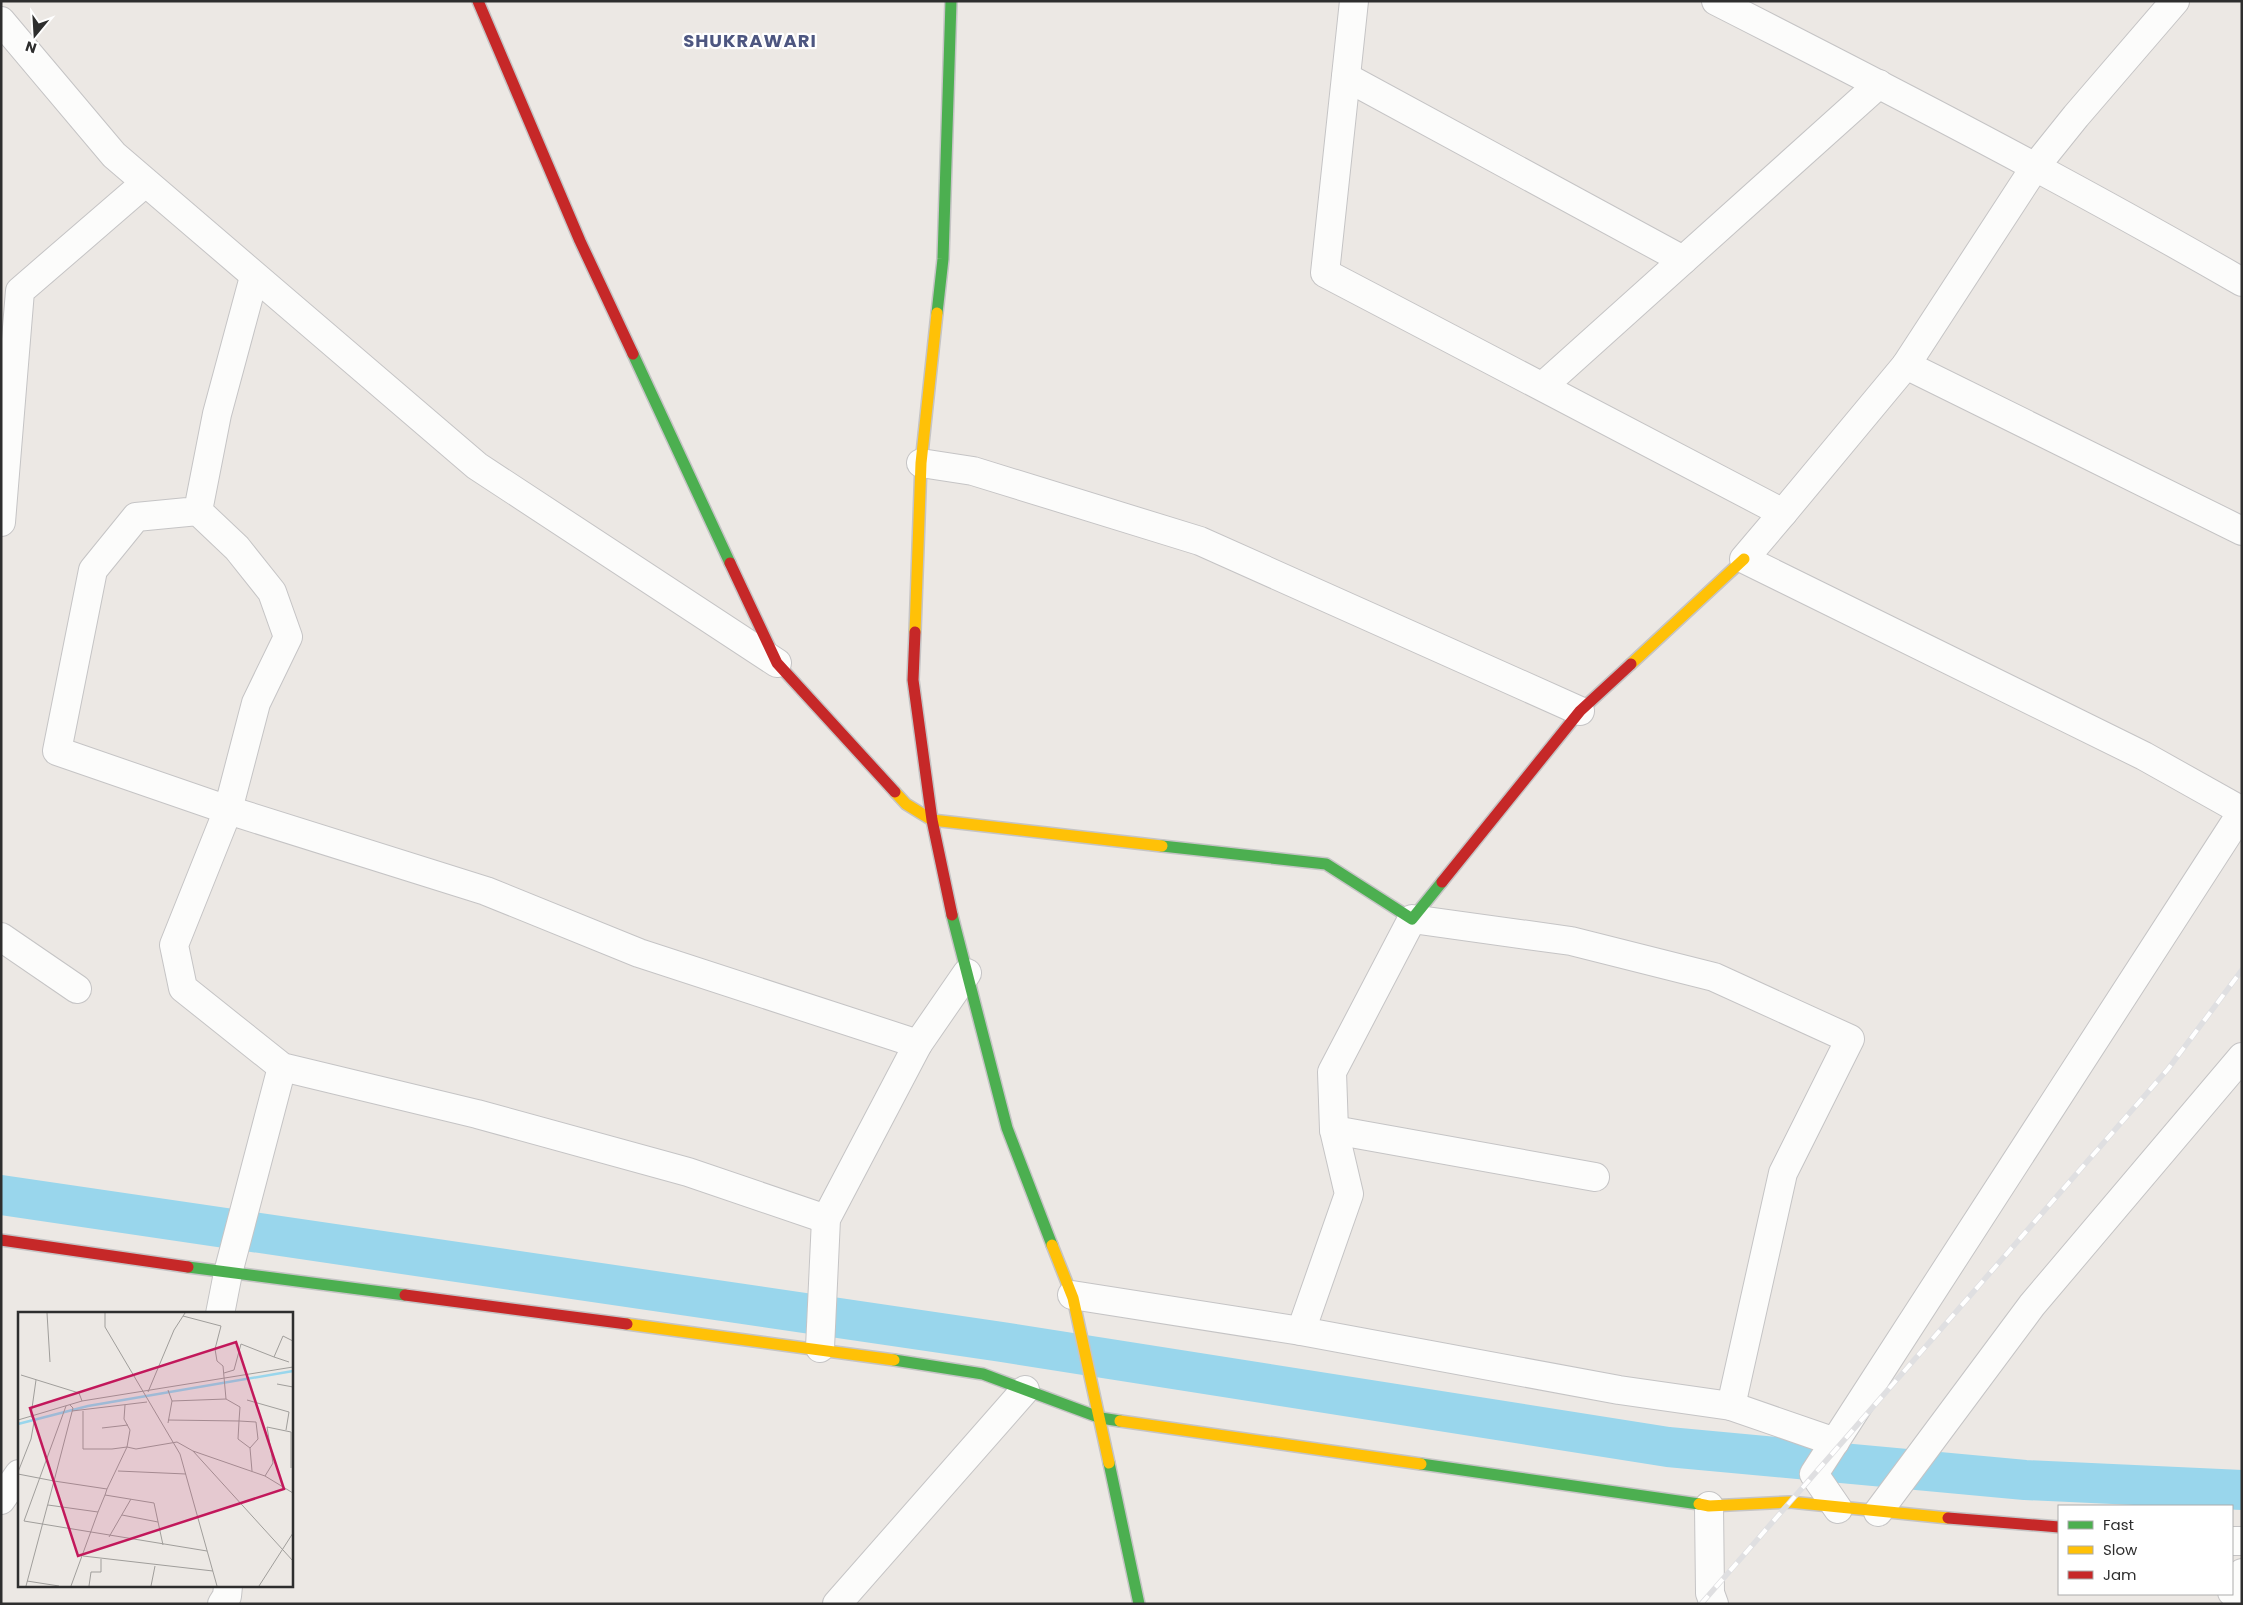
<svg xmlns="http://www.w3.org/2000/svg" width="2243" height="1605" font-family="Poppins,sans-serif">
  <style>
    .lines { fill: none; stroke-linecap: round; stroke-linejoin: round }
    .canal { stroke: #99d6ec; stroke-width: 40 }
    .street-casing { stroke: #c5c4c5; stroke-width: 30 }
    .fast-casing { stroke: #c5c4c5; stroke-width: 14 }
    .slow-casing { stroke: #c5c4c5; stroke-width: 14 }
    .jam-casing { stroke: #c5c4c5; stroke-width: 14 }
    .street { stroke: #fcfcfb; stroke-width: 28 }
    .fast { stroke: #4caf50; stroke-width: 11 }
    .slow { stroke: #ffc107; stroke-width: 11 }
    .jam { stroke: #c62828; stroke-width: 11 }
    .rail-casing { stroke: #dfdfe1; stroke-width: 5.5 }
    .rail { stroke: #fff; stroke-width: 4; stroke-dasharray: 11; stroke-linecap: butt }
    .labels { text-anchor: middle; stroke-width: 4.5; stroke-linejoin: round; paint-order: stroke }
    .district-label { font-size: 18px; font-weight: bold; letter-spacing: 1px; fill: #4d5680; stroke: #fff }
    .inset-river { fill: none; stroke: #99d6ec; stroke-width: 2.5 }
    .inset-road { fill: none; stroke: #a09e9b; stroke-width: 1 }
    .view { fill: #c2185b; fill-opacity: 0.15; stroke: #c2185b; stroke-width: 2.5 }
    .inset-edge { fill: none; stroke: #2e2e2e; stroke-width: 2.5 }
  </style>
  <rect width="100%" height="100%" fill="#ece8e4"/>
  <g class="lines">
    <polyline class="canal" points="1,1195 1002,1342 1668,1447 2025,1480 2242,1490"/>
    <defs>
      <g id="street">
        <polyline points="1354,1 1325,273 1783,513 1744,559 2144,756 2242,811"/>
        <path d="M1716,1C1893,91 2069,182 2242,282"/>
        <polyline points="1,21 114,155 477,466 777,663"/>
        <polyline points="1346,77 1683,260"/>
        <polyline points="1906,365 2035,167 2076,116 2175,1"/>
        <polyline points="1543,386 1879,84"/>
        <polyline points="921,463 973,471 1200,541 1580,711"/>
        <polyline points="198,511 237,548 272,592 288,637 256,703 228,810 57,751 93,570 136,517 198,511 217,414 254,277"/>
        <polyline points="1783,513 1906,365 2242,531"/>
        <polyline points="1,522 20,291 145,183"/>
        <polyline points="1,937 77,989"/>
        <polyline points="1334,1130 1595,1177"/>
        <polyline points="826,1219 688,1172 477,1114 282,1067 183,988 174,945 228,810 486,891 639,953 918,1044"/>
        <polyline points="1072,1295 1301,1331 1619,1390 1731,1406 1835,1442"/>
        <polyline points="220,1314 228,1273 282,1067"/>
        <polyline points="1301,1331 1349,1194 1334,1130 1332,1072 1412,919 1571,941 1714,977 1850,1039 1783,1173 1731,1406"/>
        <polyline points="820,1348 826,1219 918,1044 967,973"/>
        <polyline points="1,1500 19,1474"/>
        <polyline points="1709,1506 1710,1593 1714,1604"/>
        <polyline points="1838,1509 1814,1474 2242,812"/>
        <polyline points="1878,1512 2032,1305 2242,1057"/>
        <polyline points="2232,1541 2242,1541"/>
        <polyline points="2232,1592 2242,1573"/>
        <polyline points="222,1604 227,1596 228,1586"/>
        <polyline points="837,1604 1025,1390"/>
      </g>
      <g id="fast">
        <polyline points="937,313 943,259 951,1"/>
        <polyline points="633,354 730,563"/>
        <polyline points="1162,846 1326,864 1412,919 1442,882"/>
        <polyline points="952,915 1007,1128 1052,1245"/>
        <polyline points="188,1267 405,1295"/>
        <polyline points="894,1360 983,1374 1101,1418 1120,1421"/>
        <polyline points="1109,1463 1139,1604"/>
        <polyline points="1421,1464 1699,1504"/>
      </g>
      <g id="slow">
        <polyline points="915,632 921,463 937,313"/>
        <polyline points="1631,664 1744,559"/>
        <polyline points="895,792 906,804 932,820 1162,846"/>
        <polyline points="1052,1245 1073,1298 1109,1463"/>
        <polyline points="627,1324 894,1360"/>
        <polyline points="1120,1421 1421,1464"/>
        <polyline points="1699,1504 1709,1506 1790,1502 1948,1518"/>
      </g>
      <g id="jam">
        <polyline points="478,1 580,241 633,354"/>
        <polyline points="730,563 777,663 895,792"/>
        <polyline points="915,632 913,680 932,820 952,915"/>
        <polyline points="1442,882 1580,711 1631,664"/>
        <polyline points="1,1240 188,1267"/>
        <polyline points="405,1295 627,1324"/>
        <polyline points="1948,1518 2059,1527"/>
      </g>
    </defs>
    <use href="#street" class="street-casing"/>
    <use href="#fast" class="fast-casing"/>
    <use href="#slow" class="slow-casing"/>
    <use href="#jam" class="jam-casing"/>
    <use href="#street" class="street"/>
    <use href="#fast" class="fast"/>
    <use href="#slow" class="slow"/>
    <use href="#jam" class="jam"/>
    <defs>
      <polyline id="rail" points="1701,1604 2168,1069 2242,970"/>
    </defs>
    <use href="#rail" class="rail-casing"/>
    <use href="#rail" class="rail"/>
  </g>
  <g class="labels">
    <g class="district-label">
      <text x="750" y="47">SHUKRAWARI</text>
    </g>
  </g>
  <g transform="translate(18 1312)">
    <rect width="275" height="275" fill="#ece8e4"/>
    <path class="inset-river" d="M0,112L70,94L275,59"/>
    <path class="inset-road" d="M29,1L32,50M87,1V15L162,142L199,274M165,4L203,14L197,37L199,49L205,54L208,87M256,45L271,50M206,61L216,58L223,32L256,45L265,24L275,29M3,63L61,81L64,89M259,72L275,75M130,80L156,18L167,1M229,88L271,100L268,118M48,94L6,209L189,239M54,99L129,90M65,99V137H94L109,135L112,118L106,107L107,93M0,108L64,89L275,55M150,108L221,109L222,95L208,87L154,89M150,111L154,89L150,78M84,116L110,113M232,136L220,127L221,109L238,110L240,127L232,136L234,159M175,139L247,164L275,181M100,159L168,162M0,160L13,127L16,110L13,103L18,68M0,162L36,169L55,96L52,93M247,164L255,151L249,115L273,120V156M89,177L109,135L118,137L159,130L175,139L275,249M30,193L80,200L87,183M104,203L140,210M91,225L113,187M65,244L195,259M9,269L41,274M8,274L36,169L89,177L87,183L136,191L145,233M53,274L80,200M71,274L73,260H83V247M133,274L137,254M241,274L275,221"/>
    <path class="view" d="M218,30L266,177L60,244L12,96Z"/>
    <rect width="275" height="275" class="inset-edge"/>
  </g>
  <rect width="2243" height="1605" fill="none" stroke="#2e2e2e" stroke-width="5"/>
  <rect x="2058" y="1505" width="175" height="90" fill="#ffffff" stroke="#ababab"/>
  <rect x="2068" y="1521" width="25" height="8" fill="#4caf50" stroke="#ababab"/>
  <text x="2103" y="1530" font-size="15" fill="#2e2e2e">Fast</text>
  <rect x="2068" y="1546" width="25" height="8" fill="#ffc107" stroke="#ababab"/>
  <text x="2103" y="1555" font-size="15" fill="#2e2e2e">Slow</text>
  <rect x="2068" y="1571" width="25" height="8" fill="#c62828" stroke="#ababab"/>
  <text x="2103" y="1580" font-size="15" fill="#2e2e2e">Jam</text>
  <g transform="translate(35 35) rotate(198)" stroke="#ffffff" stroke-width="4" paint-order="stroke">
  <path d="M0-4L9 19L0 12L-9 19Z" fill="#2e2e2e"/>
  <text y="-8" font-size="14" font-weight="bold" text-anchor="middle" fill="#2e2e2e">N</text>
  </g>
</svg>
